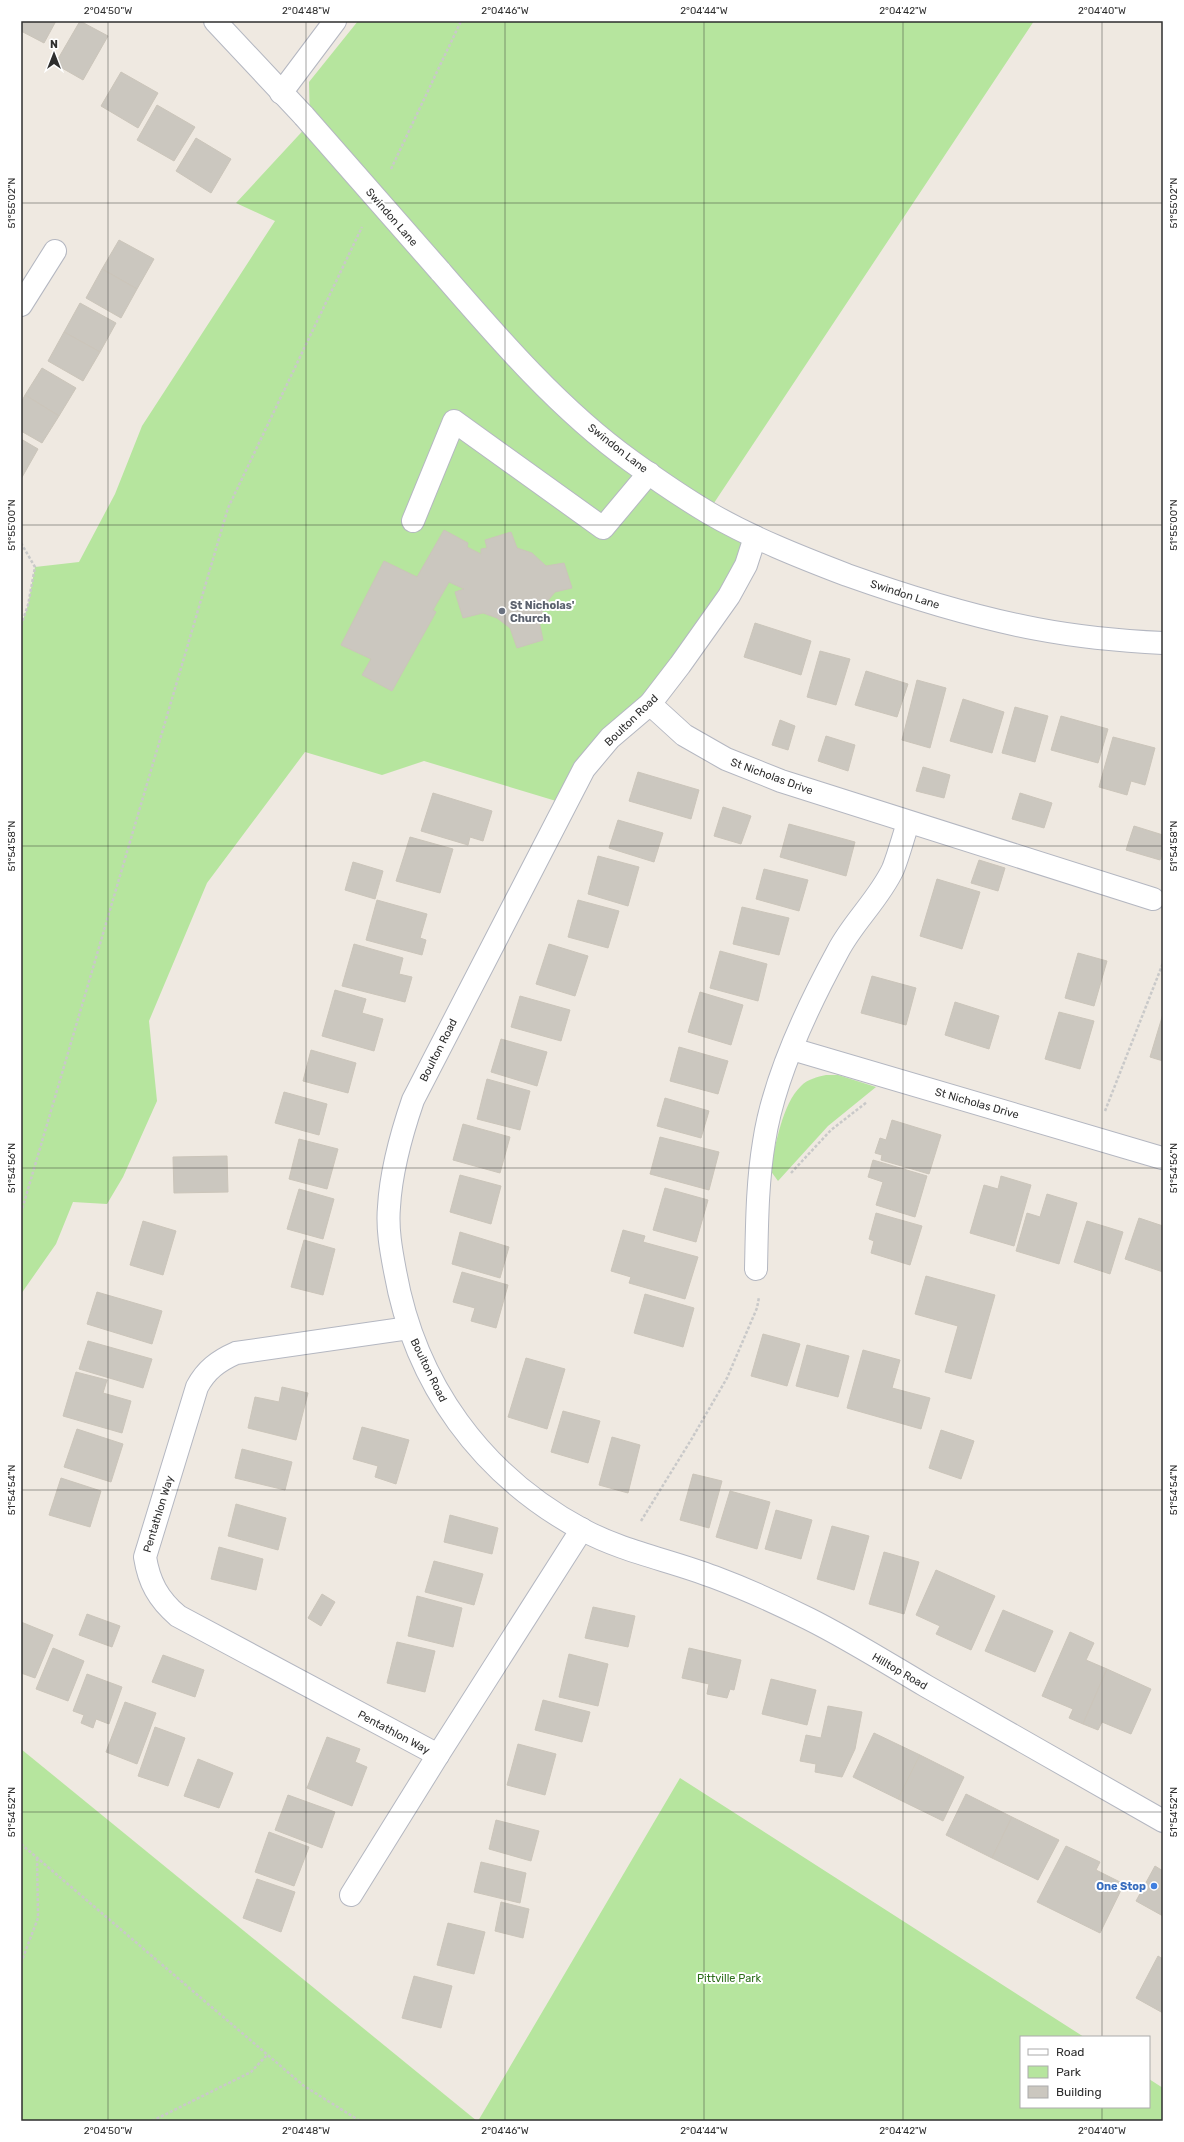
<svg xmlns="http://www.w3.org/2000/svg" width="1184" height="2142" font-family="Rubik,sans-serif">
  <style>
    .green { fill: #b6e59e }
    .building { fill: #cbc7bf; stroke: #cbc5ba }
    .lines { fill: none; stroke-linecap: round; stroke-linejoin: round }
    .minor-casing { stroke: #b4b7c1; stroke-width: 24 }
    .path { stroke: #c9c9c9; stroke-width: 2.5; stroke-dasharray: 3 2; stroke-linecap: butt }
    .minor { stroke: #fff; stroke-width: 22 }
    .minor-bridge-casing { stroke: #b4b7c1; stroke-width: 24; stroke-linecap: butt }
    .minor-bridge { stroke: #fff; stroke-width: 22 }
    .ticks { fill: none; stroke: #2e2e2e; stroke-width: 1; stroke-opacity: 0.45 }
    .worship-dot { fill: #6b7280; stroke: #fff; stroke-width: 1.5 }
    .shop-dot { fill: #3f7fe0; stroke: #fff; stroke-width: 1.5 }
    .labels { text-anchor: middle; stroke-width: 4; stroke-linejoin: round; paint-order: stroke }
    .street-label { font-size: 11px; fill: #2e2e2e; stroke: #fff }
    .worship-label { font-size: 11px; font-weight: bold; fill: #5b616d; stroke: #fff; text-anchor: start }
    .shop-label { font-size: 11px; font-weight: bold; fill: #366cbe; stroke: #fff; text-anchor: end }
    .park-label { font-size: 11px; fill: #2c6e1b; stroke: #fff }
    .neatline { fill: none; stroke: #2e2e2e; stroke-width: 1.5 }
    .ticks-label { font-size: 10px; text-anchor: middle; fill: #2e2e2e }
  </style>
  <rect width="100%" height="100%" fill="#efe9e1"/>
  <g class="green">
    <polygon points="358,21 1034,21 708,512 755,537 746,565 566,804 424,761 382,775 305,752 207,883 149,1021 157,1101 123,1177 107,1204 73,1202 56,1244 21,1294 21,626 28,605 35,567 79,562 115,494 142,426 275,221 236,203 310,123 309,82"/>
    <path d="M826,1075H838L876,1087L828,1126L778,1181L770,1170C776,1145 782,1104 801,1086C808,1079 817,1077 826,1075Z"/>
    <polygon points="21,1749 477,2121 21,2121"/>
    <polygon points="680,1778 1084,2037 1021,2037 1021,2107 1149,2107 1149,2079 1163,2088 1163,2121 478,2121"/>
  </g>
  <g class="building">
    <polygon points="22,21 56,21 44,43 21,31"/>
    <polygon points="80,21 108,36 83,80 55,64"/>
    <polygon points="121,72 158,93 138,128 101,106"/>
    <polygon points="157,105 195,127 174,161 137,140"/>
    <polygon points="196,138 231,159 211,193 176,171"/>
    <polygon points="119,240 154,259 137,289 102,269"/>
    <polygon points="102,269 137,289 121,318 86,298"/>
    <polygon points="80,303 116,323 100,352 64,332"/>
    <polygon points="64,332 100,352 83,381 48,361"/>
    <polygon points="42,368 76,388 59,416 25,395"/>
    <polygon points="25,395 59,416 42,443 21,431 21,403"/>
    <polygon points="21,439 38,449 21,479"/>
    <polygon points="444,530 468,543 467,547 481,554 481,549 487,548 485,540 511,532 517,548 532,553 546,566 564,563 572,588 555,592 546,603 539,621 543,640 517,648 510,628 497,618 483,613 463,618 455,592 464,589 449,582 433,610 436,612 392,691 362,675 371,659 341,645 384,561 417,577"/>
    <polygon points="755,623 811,641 801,675 744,657"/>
    <polygon points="820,651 850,659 836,705 807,697"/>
    <polygon points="866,671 908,684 897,717 855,705"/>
    <polygon points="917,680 946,688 930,748 902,740"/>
    <polygon points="963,699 1004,712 992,753 950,741"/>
    <polygon points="1015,707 1048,716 1035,762 1002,753"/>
    <polygon points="1061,716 1108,729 1098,763 1051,750"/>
    <polygon points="780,720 795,726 788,750 772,745"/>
    <polygon points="826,736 855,745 848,771 818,761"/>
    <polygon points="1113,737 1155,748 1145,785 1131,781 1127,795 1099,787"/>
    <polygon points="923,767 950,775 944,798 916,791"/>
    <polygon points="638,772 699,790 691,819 629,801"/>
    <polygon points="433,793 492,811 483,841 470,837 468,845 421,831"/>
    <polygon points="1020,793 1052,803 1044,828 1012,819"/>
    <polygon points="723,807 751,816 741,844 714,836"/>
    <polygon points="618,820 663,833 654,862 609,848"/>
    <polygon points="789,824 855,842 846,876 780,857"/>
    <polygon points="1134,826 1163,835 1163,851 1160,860 1126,850"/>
    <polygon points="410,837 453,849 440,893 396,881"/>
    <polygon points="598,856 639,867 628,906 588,894"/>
    <polygon points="979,860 1005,868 998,891 971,883"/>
    <polygon points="353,862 383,871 375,899 345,890"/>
    <polygon points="764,869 808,880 799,911 756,899"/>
    <polygon points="937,879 980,892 962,949 920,936"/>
    <polygon points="377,900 427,914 420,938 426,940 422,955 366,940"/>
    <polygon points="578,900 619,911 608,948 568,937"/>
    <polygon points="742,907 789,918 779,955 733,944"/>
    <polygon points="354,944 403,958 399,974 412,977 405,1002 342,986"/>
    <polygon points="549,944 588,956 575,996 536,984"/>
    <polygon points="720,951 767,964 758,1001 710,988"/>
    <polygon points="1078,953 1107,961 1094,1006 1065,998"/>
    <polygon points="872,976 916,988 906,1025 861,1013"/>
    <polygon points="335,990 366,999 362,1013 383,1019 374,1051 322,1036"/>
    <polygon points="700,992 743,1005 731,1045 688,1032"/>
    <polygon points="520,996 570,1010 561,1041 511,1027"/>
    <polygon points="955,1002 999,1016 989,1049 945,1035"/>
    <polygon points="1059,1012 1094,1021 1080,1069 1045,1059"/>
    <polygon points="1163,1014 1163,1061 1150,1057"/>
    <polygon points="501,1039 547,1052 537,1086 491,1072"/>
    <polygon points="679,1047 728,1061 718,1094 670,1081"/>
    <polygon points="311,1050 356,1063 348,1093 303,1081"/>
    <polygon points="487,1079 530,1091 520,1130 477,1119"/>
    <polygon points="284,1092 327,1104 319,1135 275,1123"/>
    <polygon points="665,1098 709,1111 701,1138 657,1126"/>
    <polygon points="892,1120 941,1135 929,1174 881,1160 882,1155 875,1153 880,1138 886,1140"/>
    <polygon points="463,1124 510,1137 500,1173 453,1160"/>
    <polygon points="660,1137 719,1152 709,1190 650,1174"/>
    <polygon points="299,1139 338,1149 327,1189 289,1179"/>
    <polygon points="227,1156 228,1192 174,1193 173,1157"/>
    <polygon points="873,1160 927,1176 915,1217 876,1205 883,1182 868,1177"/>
    <polygon points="460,1175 501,1186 491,1224 450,1212"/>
    <polygon points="1001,1176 1031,1185 1014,1246 970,1233 984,1185 998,1189"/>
    <polygon points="665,1188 708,1200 696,1242 653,1230"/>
    <polygon points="299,1189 334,1199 323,1239 287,1229"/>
    <polygon points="1047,1194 1077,1203 1059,1264 1016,1251 1027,1213 1040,1217"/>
    <polygon points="876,1213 922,1226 910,1265 871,1253 874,1241 869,1239"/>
    <polygon points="1139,1218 1163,1226 1163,1272 1125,1259"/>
    <polygon points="143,1221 176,1231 163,1275 130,1265"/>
    <polygon points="1087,1221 1123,1232 1110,1274 1074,1262"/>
    <polygon points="623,1230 645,1236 643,1242 698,1257 685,1299 629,1283 631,1277 611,1271"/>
    <polygon points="460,1232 509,1247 500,1278 452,1264"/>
    <polygon points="304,1240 335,1249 323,1295 291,1287"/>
    <polygon points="462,1272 508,1285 496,1328 471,1321 475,1308 453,1302"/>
    <polygon points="926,1276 995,1295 971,1379 945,1372 958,1326 915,1314"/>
    <polygon points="97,1292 162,1311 152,1344 87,1324"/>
    <polygon points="645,1294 694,1308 683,1347 634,1333"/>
    <polygon points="763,1334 800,1344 787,1386 751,1376"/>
    <polygon points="88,1341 152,1359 143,1388 79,1369"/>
    <polygon points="807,1345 849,1356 838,1397 796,1386"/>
    <polygon points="863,1350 900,1360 892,1388 930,1398 921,1429 847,1408"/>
    <polygon points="526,1358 565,1369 547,1429 508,1417"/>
    <polygon points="76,1372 107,1380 103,1393 131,1401 122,1433 63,1416"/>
    <polygon points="282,1387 308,1393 296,1440 248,1428 255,1397 279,1402"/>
    <polygon points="563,1411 600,1421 588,1463 551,1452"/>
    <polygon points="362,1427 409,1440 396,1484 375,1477 378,1466 353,1459"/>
    <polygon points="77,1429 123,1444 111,1482 64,1467"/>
    <polygon points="941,1430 974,1441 961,1479 929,1468"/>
    <polygon points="612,1437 640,1445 628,1493 599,1485"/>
    <polygon points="242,1449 292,1462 285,1490 235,1478"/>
    <polygon points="693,1474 722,1481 709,1528 680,1520"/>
    <polygon points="61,1478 101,1491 90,1527 49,1515"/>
    <polygon points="730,1491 770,1502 757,1549 716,1537"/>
    <polygon points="236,1504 286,1518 278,1550 228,1536"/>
    <polygon points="776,1510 812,1520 801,1559 765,1549"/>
    <polygon points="450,1515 498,1528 492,1554 444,1542"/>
    <polygon points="832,1526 869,1536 854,1590 817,1579"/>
    <polygon points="219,1547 263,1559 256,1590 211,1579"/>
    <polygon points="884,1552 919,1562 904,1614 869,1604"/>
    <polygon points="434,1561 483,1574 474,1605 425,1592"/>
    <polygon points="936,1570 995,1596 971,1650 936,1634 940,1626 916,1615"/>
    <polygon points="322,1594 335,1602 321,1626 308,1618"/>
    <polygon points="417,1596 462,1608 453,1647 408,1636"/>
    <polygon points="593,1607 635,1616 628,1647 585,1638"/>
    <polygon points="1003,1610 1053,1631 1035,1672 985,1651"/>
    <polygon points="87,1614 120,1626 112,1647 79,1635"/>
    <polygon points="21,1622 53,1635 35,1678 21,1673"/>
    <polygon points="1070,1632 1094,1643 1086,1660 1107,1669 1083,1724 1069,1718 1073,1709 1042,1696"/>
    <polygon points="397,1642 435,1651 425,1692 387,1683"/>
    <polygon points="53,1648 84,1661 68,1701 36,1689"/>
    <polygon points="689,1648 741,1660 734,1690 730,1689 727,1698 707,1694 709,1684 682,1678"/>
    <polygon points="569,1654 608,1664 598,1706 559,1697"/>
    <polygon points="163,1655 204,1670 195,1697 152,1682"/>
    <polygon points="1107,1669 1151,1689 1131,1734 1102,1722 1098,1730 1083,1724"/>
    <polygon points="87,1674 122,1687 109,1724 96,1719 93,1728 81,1723 84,1715 73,1711"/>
    <polygon points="771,1679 816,1690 807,1725 762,1714"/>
    <polygon points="543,1700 590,1712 582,1742 535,1730"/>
    <polygon points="125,1702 156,1713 137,1764 106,1752"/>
    <polygon points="828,1706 862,1712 855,1749 842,1777 815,1772 816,1764 800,1761 806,1735 821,1738"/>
    <polygon points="155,1727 185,1738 168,1786 138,1776"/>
    <polygon points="874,1733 920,1755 898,1799 853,1777"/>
    <polygon points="327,1737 360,1749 355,1762 367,1767 352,1806 307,1788"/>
    <polygon points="518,1744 556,1754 545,1795 507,1785"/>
    <polygon points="920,1755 964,1777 943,1821 898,1799"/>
    <polygon points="198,1759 233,1773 219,1808 184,1796"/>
    <polygon points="966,1794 1012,1817 992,1858 946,1835"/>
    <polygon points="288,1795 335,1812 322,1848 275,1830"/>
    <polygon points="1012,1817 1059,1840 1038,1880 992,1858"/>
    <polygon points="496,1820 539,1831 531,1861 489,1849"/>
    <polygon points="269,1832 309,1847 294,1886 255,1872"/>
    <polygon points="1066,1846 1100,1862 1096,1870 1124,1884 1100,1933 1037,1902"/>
    <polygon points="481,1862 526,1873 520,1903 474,1892"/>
    <polygon points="1155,1866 1163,1871 1163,1916 1136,1901"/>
    <polygon points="257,1879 295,1892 281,1932 243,1918"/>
    <polygon points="501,1902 529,1909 523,1938 495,1931"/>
    <polygon points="448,1923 485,1932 474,1974 437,1965"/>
    <polygon points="1158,1956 1163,1959 1163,2013 1136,1998"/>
    <polygon points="414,1976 452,1986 441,2028 402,2018"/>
  </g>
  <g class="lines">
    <defs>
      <g id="minor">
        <polyline points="215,21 304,116"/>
        <polyline points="281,93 335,21"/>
        <path d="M440,271C498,338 560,410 631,461C656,479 682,497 709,513C752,538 800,557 847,575C909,597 973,617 1037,629C1079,637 1121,641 1163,643"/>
        <polyline points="21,305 55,251"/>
        <polyline points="413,521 454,421 603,528 649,473"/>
        <path d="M755,537L746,565L729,596L680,665L650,704L610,738L584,769L413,1100C401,1135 391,1170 389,1207C387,1228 391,1250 395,1271C415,1384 481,1475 583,1530C624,1552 670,1560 714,1577C746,1589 779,1604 809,1619C849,1639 887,1663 926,1686C1005,1731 1084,1776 1163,1821"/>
        <polyline points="650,704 684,735 726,759 781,781 1153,899"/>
        <polyline points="792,1049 1162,1158"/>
        <path d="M756,1269C757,1226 757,1184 764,1142C773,1081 808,1006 838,951C853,922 879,899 893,869C899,854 903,838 908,823"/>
        <path d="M409,1328L236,1353C218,1361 206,1370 197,1387L145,1557C149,1582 158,1599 178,1616L438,1755"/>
        <polyline points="351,1895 438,1755 582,1529"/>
      </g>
    </defs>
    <use href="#minor" class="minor-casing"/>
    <g class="path">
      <polyline points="391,169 461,21"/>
      <polyline points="21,543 35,567 28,605 21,626"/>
      <polyline points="1105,1111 1163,963"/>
      <polyline points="791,1173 831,1130 867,1102"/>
      <polyline points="21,1213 228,508 362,227"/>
      <polyline points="641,1521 691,1440 727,1378 757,1308 759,1297"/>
      <polyline points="21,1844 304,2086 360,2121"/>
      <polyline points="21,1963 38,1918 37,1858"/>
      <polyline points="152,2121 251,2072 267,2055"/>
    </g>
    <use href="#minor" class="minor"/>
    <defs>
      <polyline id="minor-bridge" points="304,116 440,271"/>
    </defs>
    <use href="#minor-bridge" class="minor-bridge-casing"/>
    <use href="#minor-bridge" class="minor-bridge"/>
  </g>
  <path class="ticks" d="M108,21V2121M306,21V2121M505,21V2121M704,21V2121M903,21V2121M1102,21V2037M21,203H1163M21,525H1163M21,846H1163M21,1168H1163M21,1490H1163M21,1812H1163M1102,2107V2121"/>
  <circle class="worship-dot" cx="502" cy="611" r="4"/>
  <circle class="shop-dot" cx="1154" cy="1886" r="4"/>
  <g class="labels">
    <g class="street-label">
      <text transform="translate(392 217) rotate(49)" y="4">Swindon Lane</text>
      <text transform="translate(618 448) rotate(38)" y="4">Swindon Lane</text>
      <text transform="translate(905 594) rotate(18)" y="4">Swindon Lane</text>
      <text transform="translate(631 720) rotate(-44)" y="4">Boulton Road</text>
      <text transform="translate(772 776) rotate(20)" y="4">St Nicholas Drive</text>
      <text transform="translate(438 1050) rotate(-63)" y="4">Boulton Road</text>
      <text transform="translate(977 1103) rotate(16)" y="4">St Nicholas Drive</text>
      <text transform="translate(429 1370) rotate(64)" y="4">Boulton Road</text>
      <text transform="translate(158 1514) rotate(-73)" y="4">Pentathlon Way</text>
      <text transform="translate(900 1671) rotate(30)" y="4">Hilltop Road</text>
      <text transform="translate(394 1732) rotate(28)" y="4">Pentathlon Way</text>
    </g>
    <g class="worship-label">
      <text x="510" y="609">St Nicholas'<tspan x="510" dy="13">Church</tspan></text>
    </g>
    <g class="shop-label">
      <text x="1146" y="1890">One Stop</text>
    </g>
    <g class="park-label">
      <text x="729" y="1982">Pittville Park</text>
    </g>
  </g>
  <rect width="1184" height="2142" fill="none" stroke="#ffffff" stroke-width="44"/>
  <rect x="1020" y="2036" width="130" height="72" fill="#ffffff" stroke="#ababab"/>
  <rect x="1028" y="2049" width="20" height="6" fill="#ffffff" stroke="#ababab"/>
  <text x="1056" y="2056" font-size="12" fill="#2e2e2e">Road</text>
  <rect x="1028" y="2066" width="20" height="12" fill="#b6e59e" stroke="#ababab"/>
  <text x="1056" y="2076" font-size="12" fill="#2e2e2e">Park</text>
  <rect x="1028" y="2086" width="20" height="12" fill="#cbc7bf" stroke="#ababab"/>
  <text x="1056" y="2096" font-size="12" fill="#2e2e2e">Building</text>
  <g transform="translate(54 54)" stroke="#ffffff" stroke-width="3" paint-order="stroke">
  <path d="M0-3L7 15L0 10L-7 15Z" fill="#2e2e2e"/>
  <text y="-6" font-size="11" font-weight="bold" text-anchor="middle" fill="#2e2e2e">N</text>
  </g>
  <rect x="22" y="22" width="1140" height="2098" class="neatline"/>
  <g class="ticks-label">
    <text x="108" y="14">2°04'50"W</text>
    <text x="306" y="14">2°04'48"W</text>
    <text x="505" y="14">2°04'46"W</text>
    <text x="704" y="14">2°04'44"W</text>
    <text x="903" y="14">2°04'42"W</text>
    <text x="1102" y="14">2°04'40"W</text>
    <text transform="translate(11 203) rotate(-90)" y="4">51°55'02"N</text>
    <text transform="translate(1173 203) rotate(-90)" y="4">51°55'02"N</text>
    <text transform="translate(11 525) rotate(-90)" y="4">51°55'00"N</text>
    <text transform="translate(1173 525) rotate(-90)" y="4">51°55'00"N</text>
    <text transform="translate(11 846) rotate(-90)" y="4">51°54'58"N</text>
    <text transform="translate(1173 846) rotate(-90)" y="4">51°54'58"N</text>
    <text transform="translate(11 1168) rotate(-90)" y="4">51°54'56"N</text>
    <text transform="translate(1173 1168) rotate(-90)" y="4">51°54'56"N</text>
    <text transform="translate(11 1490) rotate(-90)" y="4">51°54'54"N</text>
    <text transform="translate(1173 1490) rotate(-90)" y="4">51°54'54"N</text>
    <text transform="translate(11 1812) rotate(-90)" y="4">51°54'52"N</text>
    <text transform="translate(1173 1812) rotate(-90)" y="4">51°54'52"N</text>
    <text x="108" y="2134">2°04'50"W</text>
    <text x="306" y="2134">2°04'48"W</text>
    <text x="505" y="2134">2°04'46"W</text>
    <text x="704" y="2134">2°04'44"W</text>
    <text x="903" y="2134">2°04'42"W</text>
    <text x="1102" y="2134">2°04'40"W</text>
  </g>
</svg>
